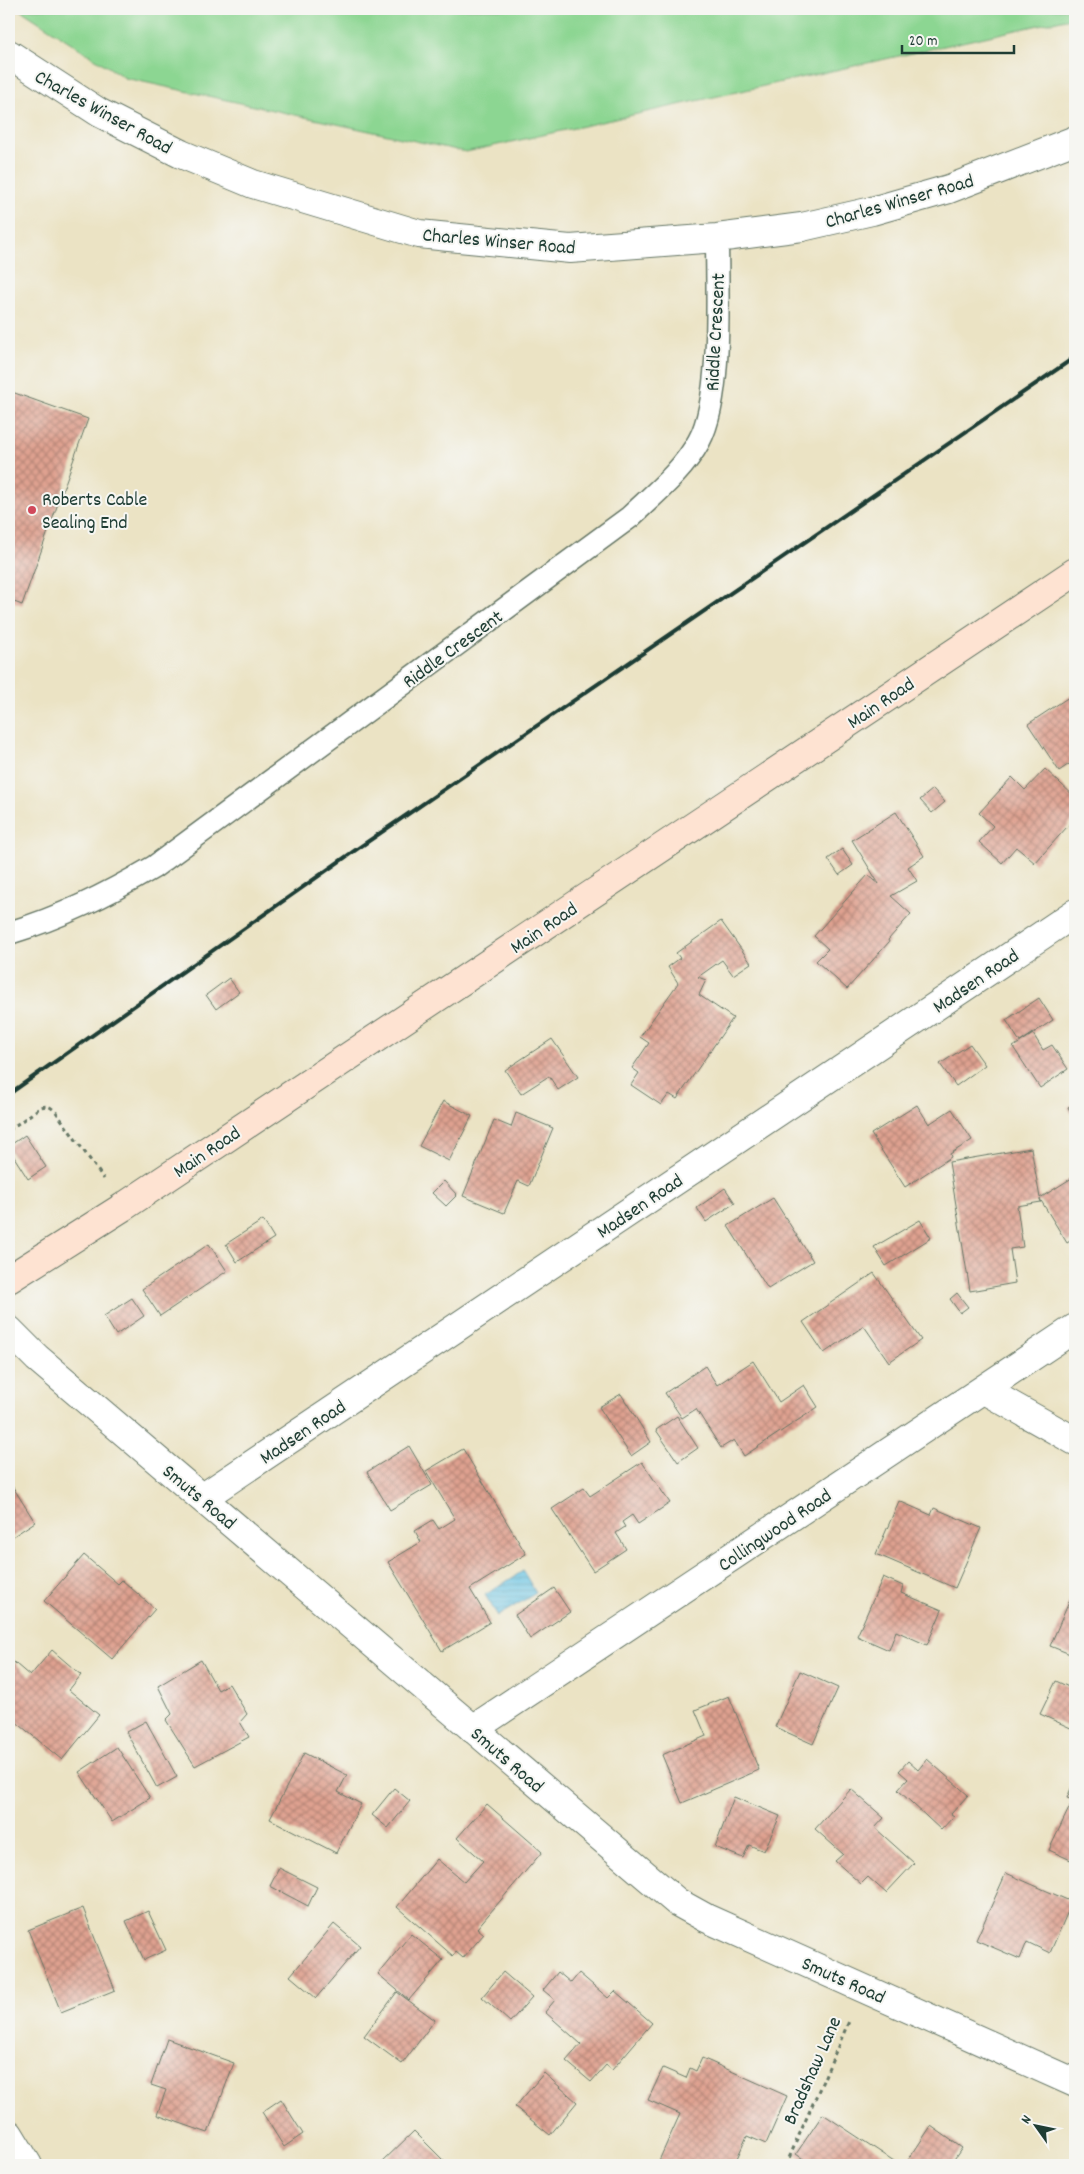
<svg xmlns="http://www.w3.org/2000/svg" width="1084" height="2174" font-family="Dekko,sans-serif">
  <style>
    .green { fill: #8cd692; stroke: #568a63 }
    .water { fill: url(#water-rules); stroke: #42808c }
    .building { fill: url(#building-cross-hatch) }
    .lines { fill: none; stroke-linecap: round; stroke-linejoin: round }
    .lane-casing { stroke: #676; stroke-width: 25 }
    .street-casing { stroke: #676; stroke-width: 30 }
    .secondary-casing { stroke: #676; stroke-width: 30 }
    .path { stroke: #676; stroke-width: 3; stroke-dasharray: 4 4; stroke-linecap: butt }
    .lane { stroke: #fff; stroke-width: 22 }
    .street { stroke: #fff; stroke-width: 28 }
    .secondary { stroke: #fee3d2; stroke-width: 28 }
    .rail { stroke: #1f3d34; stroke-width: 4 }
    .poi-dot { fill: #d1495b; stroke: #f6f6f2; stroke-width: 2 }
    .labels { text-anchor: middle; stroke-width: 4; stroke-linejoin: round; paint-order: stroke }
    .street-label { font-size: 20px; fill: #1f3d34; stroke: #f6f6f2 }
    .poi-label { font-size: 20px; fill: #1f3d34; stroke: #f6f6f2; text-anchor: start }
  </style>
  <defs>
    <pattern id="water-rules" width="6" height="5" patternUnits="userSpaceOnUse" patternTransform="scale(1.25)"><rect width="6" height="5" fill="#65c2e3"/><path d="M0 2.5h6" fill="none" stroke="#539fb9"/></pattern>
    <pattern id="building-cross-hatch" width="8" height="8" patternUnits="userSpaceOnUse" patternTransform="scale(1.25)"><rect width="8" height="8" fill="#dfa190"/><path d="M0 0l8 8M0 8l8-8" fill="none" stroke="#b48476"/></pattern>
  </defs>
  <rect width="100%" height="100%" fill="#f6f6f2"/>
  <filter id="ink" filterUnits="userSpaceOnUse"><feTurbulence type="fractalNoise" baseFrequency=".02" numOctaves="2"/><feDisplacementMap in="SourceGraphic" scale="10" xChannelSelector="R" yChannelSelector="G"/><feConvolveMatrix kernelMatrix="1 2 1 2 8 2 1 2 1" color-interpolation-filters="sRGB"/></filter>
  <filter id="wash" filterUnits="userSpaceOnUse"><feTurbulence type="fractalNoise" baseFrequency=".0096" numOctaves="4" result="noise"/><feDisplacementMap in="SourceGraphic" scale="20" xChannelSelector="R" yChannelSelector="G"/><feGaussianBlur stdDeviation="1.12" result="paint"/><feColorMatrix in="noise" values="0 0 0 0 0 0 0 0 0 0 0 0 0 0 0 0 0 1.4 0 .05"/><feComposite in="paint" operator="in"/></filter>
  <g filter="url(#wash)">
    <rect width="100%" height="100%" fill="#ebe3c4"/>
    <polygon class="green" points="19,9 1075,9 1075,17 466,152 125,78"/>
    <polygon class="water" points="523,1571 536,1593 498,1616 485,1595"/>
    <g id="blocks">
      <g class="building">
        <polygon points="9,391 88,419 22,605 9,600"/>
        <polygon points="1075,693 1075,760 1059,771 1028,724"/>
        <polygon points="1045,769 1075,797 1075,818 1035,863 1016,847 1002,863 979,842 993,826 979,813 1012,777 1025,790"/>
        <polygon points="933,789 945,802 932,813 920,800"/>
        <polygon points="896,812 924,856 908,867 917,881 891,896 911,914 888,940 889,942 847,989 816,961 828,949 814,936 868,875 879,884 852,840"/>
        <polygon points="842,849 853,865 839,875 828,859"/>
        <polygon points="721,921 751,963 733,975 722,960 698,977 706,980 699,995 733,1018 677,1099 669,1094 661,1105 631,1085 639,1073 632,1068 649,1043 640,1037 678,983 668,967 680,958 676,953"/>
        <polygon points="229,978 239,992 216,1009 206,995"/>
        <polygon points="1039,998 1053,1020 1020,1042 1006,1020"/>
        <polygon points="1033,1034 1043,1050 1052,1045 1068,1069 1040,1088 1013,1047"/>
        <polygon points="552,1039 578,1077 558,1090 549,1076 521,1094 505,1070"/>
        <polygon points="970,1044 985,1065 956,1086 940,1064"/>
        <polygon points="443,1101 472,1116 449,1161 419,1146"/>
        <polygon points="1075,1103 1075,1120 1068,1107"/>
        <polygon points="917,1105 929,1124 952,1109 972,1140 950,1154 951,1157 905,1187 871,1134"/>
        <polygon points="516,1113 553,1128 529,1186 518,1181 504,1213 463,1196 494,1120 511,1127"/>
        <polygon points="25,1135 46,1167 28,1179 9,1149 9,1146"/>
        <polygon points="1031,1148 1040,1198 1075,1176 1075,1238 1067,1243 1040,1199 1041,1202 1017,1206 1023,1247 1010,1249 1015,1283 970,1291 949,1162"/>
        <polygon points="444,1181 457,1195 446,1206 432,1193"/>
        <polygon points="725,1188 735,1203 706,1222 697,1208"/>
        <polygon points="773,1198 813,1261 768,1289 728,1226"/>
        <polygon points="263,1220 274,1238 237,1262 226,1244"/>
        <polygon points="920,1220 931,1238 886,1266 874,1247"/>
        <polygon points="209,1244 227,1271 160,1316 142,1289"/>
        <polygon points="874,1273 921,1340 889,1362 864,1326 824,1353 803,1322"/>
        <polygon points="957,1293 968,1307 960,1313 950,1299"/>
        <polygon points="132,1298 144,1316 116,1335 104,1316"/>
        <polygon points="753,1361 779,1402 804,1385 818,1407 744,1456 734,1440 721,1448 696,1409 682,1418 665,1393 705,1366 717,1385"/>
        <polygon points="621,1394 651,1442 631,1456 599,1407"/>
        <polygon points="677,1416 698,1448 678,1462 656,1430"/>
        <polygon points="409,1446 432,1485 390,1510 367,1472"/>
        <polygon points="463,1449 526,1554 470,1589 490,1622 442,1651 388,1562 421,1542 415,1531 433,1520 439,1529 455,1519 426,1471"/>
        <polygon points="642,1462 670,1503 638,1524 632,1515 622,1522 625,1527 616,1533 626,1549 593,1571 552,1509 584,1488 590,1496"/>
        <polygon points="9,1481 35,1522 9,1539"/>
        <polygon points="899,1501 931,1515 934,1508 981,1528 955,1588 876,1554"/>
        <polygon points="84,1555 118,1584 122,1580 155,1609 112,1659 44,1601"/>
        <polygon points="883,1577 903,1586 901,1593 942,1610 927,1645 896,1631 889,1650 857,1636"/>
        <polygon points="554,1588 570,1612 530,1639 515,1615"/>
        <polygon points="1075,1588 1075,1656 1050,1646"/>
        <polygon points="52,1650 81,1675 69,1690 99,1715 62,1760 9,1716 9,1658 30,1676"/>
        <polygon points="201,1660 218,1690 229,1684 247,1714 240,1722 249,1737 195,1766 166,1720 172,1714 158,1686"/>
        <polygon points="800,1671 838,1688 813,1744 775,1727"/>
        <polygon points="1056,1681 1075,1690 1075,1730 1040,1714"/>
        <polygon points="729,1696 759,1770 682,1803 662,1755 706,1736 695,1710"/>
        <polygon points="146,1721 177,1777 157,1788 126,1732"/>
        <polygon points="117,1747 150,1798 112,1822 79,1772"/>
        <polygon points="304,1753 347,1775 338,1792 361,1804 336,1853 270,1819"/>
        <polygon points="927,1759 968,1795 951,1814 954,1816 941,1830 898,1790 908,1779 899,1771 908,1761 918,1770"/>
        <polygon points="1075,1779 1075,1862 1049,1850 1073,1800 1067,1798"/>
        <polygon points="394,1788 410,1801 388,1828 372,1815"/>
        <polygon points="851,1789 884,1818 875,1828 914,1863 886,1893 868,1877 861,1884 835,1861 843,1854 815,1829"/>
        <polygon points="734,1797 780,1816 764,1851 749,1845 743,1858 715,1847"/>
        <polygon points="487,1804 542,1852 477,1928 484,1934 463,1958 456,1952 453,1956 397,1907 437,1859 464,1882 483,1861 457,1838"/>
        <polygon points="279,1868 317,1887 308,1906 270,1886"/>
        <polygon points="1006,1873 1072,1902 1050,1953 1027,1942 1020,1959 976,1940"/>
        <polygon points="83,1908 115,1990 61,2012 28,1930"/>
        <polygon points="148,1911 166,1950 144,1960 126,1921"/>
        <polygon points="334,1924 360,1946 316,1998 290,1976"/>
        <polygon points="411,1934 443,1960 409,2000 378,1974"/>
        <polygon points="503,1972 532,1997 510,2022 482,1997"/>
        <polygon points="558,1972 571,1983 579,1973 608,1998 615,1991 652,2023 612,2070 606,2065 591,2082 566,2061 581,2044 545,2012 555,2000 543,1990"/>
        <polygon points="397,1992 435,2020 402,2064 364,2036"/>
        <polygon points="167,2039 234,2063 208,2133 157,2115 166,2090 151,2085"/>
        <polygon points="702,2058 787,2096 766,2144 747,2136 734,2165 657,2165 680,2114 648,2100 663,2068 686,2078 690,2068 696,2071"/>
        <polygon points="544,2073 577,2102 550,2135 515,2107"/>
        <polygon points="281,2099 303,2134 284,2147 262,2112"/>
        <polygon points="823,2114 900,2165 812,2165 796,2154"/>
        <polygon points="931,2126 962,2148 950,2165 905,2165"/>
        <polygon points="414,2131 448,2165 379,2165"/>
      </g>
    </g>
  </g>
  <g filter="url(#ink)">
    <use href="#blocks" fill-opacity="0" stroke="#676" stroke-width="1"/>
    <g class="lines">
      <defs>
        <path id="lane" d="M9,933C62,917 106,895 154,867L630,517C654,494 683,471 699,441C723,397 717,290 717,238"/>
        <g id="street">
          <polyline points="9,54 100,113 181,154 253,184 419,234 570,249 717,238 802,227 872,211 949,189 1075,140"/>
          <polyline points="9,1330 37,1358 677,1902 706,1918 1075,2083"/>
          <polyline points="984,1390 1075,1441"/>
          <polyline points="202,1498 1075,913"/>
          <polyline points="473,1729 1075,1328"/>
          <polyline points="9,2134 28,2165"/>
        </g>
        <polyline id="secondary" points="9,1279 123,1207 1075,572"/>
      </defs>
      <use href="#lane" class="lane-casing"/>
      <use href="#street" class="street-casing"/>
      <use href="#secondary" class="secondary-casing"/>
      <g class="path">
        <path d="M9,1130L41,1107C48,1105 51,1107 56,1112L104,1179"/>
        <polyline points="786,2165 850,2019"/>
      </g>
      <use href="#lane" class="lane"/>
      <use href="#street" class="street"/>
      <use href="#secondary" class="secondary"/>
      <polyline class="rail" points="9,1094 357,849 1075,357"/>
    </g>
  </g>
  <circle class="poi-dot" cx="32" cy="510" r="5"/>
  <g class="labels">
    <g class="street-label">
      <text transform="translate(104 111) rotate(29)" y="7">Charles Winser Road</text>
      <text transform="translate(899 200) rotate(-16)" y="7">Charles Winser Road</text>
      <text transform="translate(499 240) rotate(5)" y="7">Charles Winser Road</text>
      <text transform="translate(714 332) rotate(-87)" y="7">Riddle Crescent</text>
      <text transform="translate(452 648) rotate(-36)" y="7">Riddle Crescent</text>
      <text transform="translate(880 702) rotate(-34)" y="7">Main Road</text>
      <text transform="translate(543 927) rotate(-34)" y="7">Main Road</text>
      <text transform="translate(975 980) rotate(-34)" y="7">Madsen Road</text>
      <text transform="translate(206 1151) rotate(-34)" y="7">Main Road</text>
      <text transform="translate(639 1205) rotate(-34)" y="7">Madsen Road</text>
      <text transform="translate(302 1431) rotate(-34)" y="7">Madsen Road</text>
      <text transform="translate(200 1496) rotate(40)" y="7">Smuts Road</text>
      <text transform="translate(774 1529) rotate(-34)" y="7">Collingwood Road</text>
      <text transform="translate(508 1759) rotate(41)" y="7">Smuts Road</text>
      <text transform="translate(844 1979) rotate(24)" y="7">Smuts Road</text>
      <text transform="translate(811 2070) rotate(-66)" y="7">Bradshaw Lane</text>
    </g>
    <g class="poi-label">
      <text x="42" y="505">Roberts Cable<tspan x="42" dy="23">Sealing End</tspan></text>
    </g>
  </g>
  <rect width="1084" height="2174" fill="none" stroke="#f6f6f2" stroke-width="30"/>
  <g transform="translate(1036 2126) rotate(303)" stroke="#f6f6f2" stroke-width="4" paint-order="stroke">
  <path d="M0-4L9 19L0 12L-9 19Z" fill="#1f3d34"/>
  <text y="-8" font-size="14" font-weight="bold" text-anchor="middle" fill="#1f3d34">N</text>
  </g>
  <path d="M902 45v8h112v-8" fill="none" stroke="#1f3d34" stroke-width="2.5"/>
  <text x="909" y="45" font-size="15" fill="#1f3d34" stroke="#f6f6f2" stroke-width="4" paint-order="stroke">20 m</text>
</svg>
